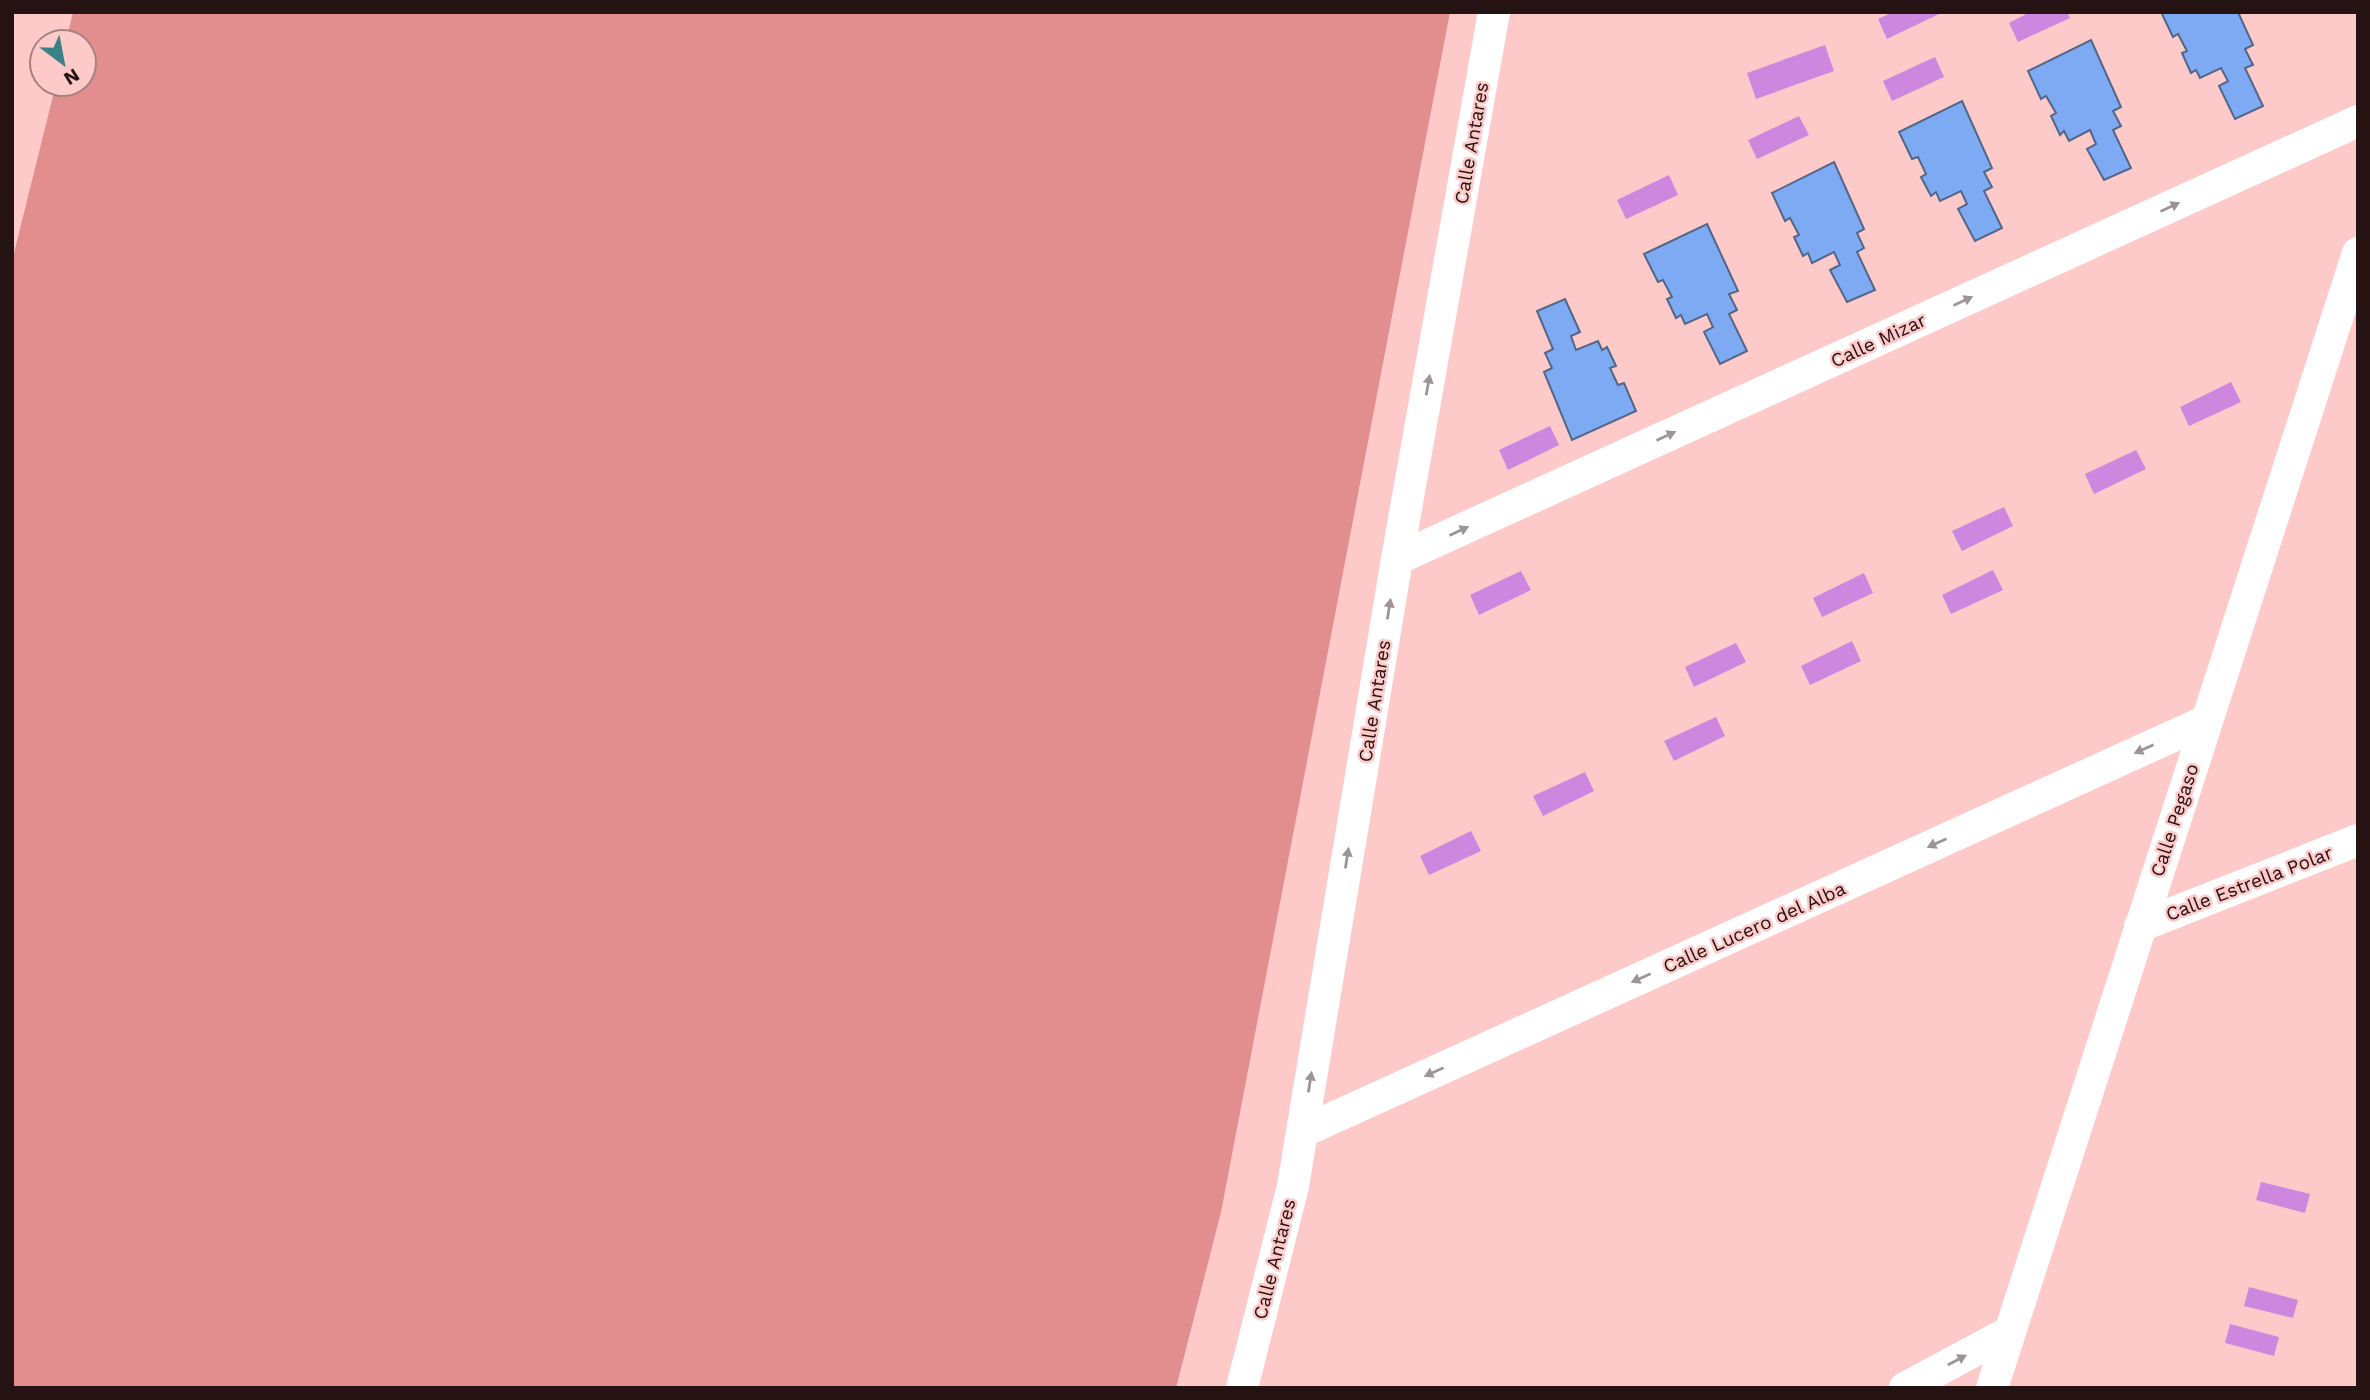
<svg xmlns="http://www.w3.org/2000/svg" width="2370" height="1400" font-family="'Work Sans',sans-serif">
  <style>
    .green { fill: #e28e8e }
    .water { fill: #ce87df }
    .building { fill: #7daaf2; stroke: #526687; stroke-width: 2 }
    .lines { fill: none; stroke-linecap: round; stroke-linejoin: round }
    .minor { stroke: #fff; stroke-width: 32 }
    .oneway { fill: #9d9595 }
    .labels { text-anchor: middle; stroke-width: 5; stroke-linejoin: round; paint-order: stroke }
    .street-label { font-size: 19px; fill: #251313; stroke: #fdcac9 }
  </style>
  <rect width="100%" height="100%" fill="#fdcac9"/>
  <polygon class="green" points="73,12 1450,12 1221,1212 1176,1388 12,1388 12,261 56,84 84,84 84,42 66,42"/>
  <g class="water">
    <polygon points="1893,12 1938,12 1939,14 1887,39 1878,19"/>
    <polygon points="2030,12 2067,12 2070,18 2018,42 2009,23"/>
    <polygon points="1825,45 1834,71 1756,99 1747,73"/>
    <polygon points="1935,57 1944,77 1892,101 1883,81"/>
    <polygon points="1799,116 1809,135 1757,159 1748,140"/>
    <polygon points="1669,175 1678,195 1626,219 1617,200"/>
    <polygon points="2231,382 2241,402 2189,426 2180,407"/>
    <polygon points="1550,426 1559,445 1508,470 1499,450"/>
    <polygon points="2136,450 2146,469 2094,494 2085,474"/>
    <polygon points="2004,507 2013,526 1962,551 1952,531"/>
    <polygon points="1993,570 2003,590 1951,614 1942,595"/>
    <polygon points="1521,571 1531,590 1479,615 1470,595"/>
    <polygon points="1864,573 1873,593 1822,617 1813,598"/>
    <polygon points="1852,641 1861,661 1810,685 1801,666"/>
    <polygon points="1736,643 1746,662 1694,687 1685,667"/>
    <polygon points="1716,717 1725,736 1674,761 1664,741"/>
    <polygon points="1585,772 1594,791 1543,816 1533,796"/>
    <polygon points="1471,831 1481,851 1429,875 1420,856"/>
    <polygon points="2261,1182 2310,1194 2305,1213 2256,1200"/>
    <polygon points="2249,1287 2298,1300 2293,1318 2244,1306"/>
    <polygon points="2230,1324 2279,1337 2274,1356 2225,1343"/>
  </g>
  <g class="building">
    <polygon points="2161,12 2238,12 2253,45 2245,49 2253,65 2245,68 2263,106 2235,119 2219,86 2228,81 2221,68 2200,78 2196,70 2191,73 2182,53 2187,51 2178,34 2173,37"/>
    <polygon points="2091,40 2121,107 2113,111 2121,126 2113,130 2131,168 2104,180 2087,149 2096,144 2090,130 2069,141 2064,131 2060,135 2051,116 2056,113 2046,96 2041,99 2028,71"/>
    <polygon points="1962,101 1992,168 1984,172 1992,187 1984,191 2002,228 1975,241 1958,209 1967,204 1961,191 1940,201 1936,192 1931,196 1921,177 1926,174 1918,157 1912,159 1899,132"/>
    <polygon points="1834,162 1864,229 1857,233 1864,248 1857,252 1875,290 1847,302 1830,270 1840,265 1834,252 1812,263 1808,253 1803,256 1794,237 1799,235 1790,218 1785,221 1772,193"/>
    <polygon points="1707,224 1738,291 1729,294 1737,310 1729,314 1747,351 1720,364 1704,332 1713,327 1707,314 1685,324 1681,315 1676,318 1667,299 1672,297 1663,280 1658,282 1644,254"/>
    <polygon points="1565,299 1580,332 1571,336 1576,350 1598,341 1602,350 1607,347 1616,366 1610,368 1618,385 1624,383 1636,411 1572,440 1544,372 1552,368 1545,353 1553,349 1537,311"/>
  </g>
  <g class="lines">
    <g class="minor">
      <polyline points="1397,559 2358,121"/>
      <polyline points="2140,926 2358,840"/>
      <polyline points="1302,1132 2206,721"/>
      <polyline points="1242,1388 1293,1186 1397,559 1494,12"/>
      <polyline points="1905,1388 2009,1332"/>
      <polyline points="1992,1388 2358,253"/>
    </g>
  </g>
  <defs><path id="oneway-solid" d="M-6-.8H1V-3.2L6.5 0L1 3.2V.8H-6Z" transform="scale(1.75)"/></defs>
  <g class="oneway">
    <use href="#oneway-solid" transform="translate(2170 207) rotate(-25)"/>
    <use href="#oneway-solid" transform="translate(1963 301) rotate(-25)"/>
    <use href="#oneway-solid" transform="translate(1428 385) rotate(-80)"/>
    <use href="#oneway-solid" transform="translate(1666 436) rotate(-25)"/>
    <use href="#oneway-solid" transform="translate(1459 531) rotate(-25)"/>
    <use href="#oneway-solid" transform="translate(1389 609) rotate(-81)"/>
    <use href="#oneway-solid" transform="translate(2144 749) rotate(156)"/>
    <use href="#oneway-solid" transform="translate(1937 843) rotate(156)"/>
    <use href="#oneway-solid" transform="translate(1347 858) rotate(-81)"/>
    <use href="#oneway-solid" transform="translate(1641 978) rotate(156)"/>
    <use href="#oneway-solid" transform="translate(1434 1072) rotate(156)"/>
    <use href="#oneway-solid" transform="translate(1310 1082) rotate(-81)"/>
    <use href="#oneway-solid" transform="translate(1957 1360) rotate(-28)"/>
  </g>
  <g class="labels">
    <g class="street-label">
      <text transform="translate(1471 143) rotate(-80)" y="7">Calle Antares</text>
      <text transform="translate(1878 340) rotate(-25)" y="7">Calle Mizar</text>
      <text transform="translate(1374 701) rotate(-81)" y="7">Calle Antares</text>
      <text transform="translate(2174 820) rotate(-72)" y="7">Calle Pegaso</text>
      <text transform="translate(2249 883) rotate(-21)" y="7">Calle Estrella Polar</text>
      <text transform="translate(1754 927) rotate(-24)" y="7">Calle Lucero del Alba</text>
      <text transform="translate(1274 1259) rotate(-76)" y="7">Calle Antares</text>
    </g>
  </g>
  <rect width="2370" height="1400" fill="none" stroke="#251313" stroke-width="28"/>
  <g transform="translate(63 63) rotate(148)"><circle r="33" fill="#fdcac9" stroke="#a78180" stroke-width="2"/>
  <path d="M0-5L12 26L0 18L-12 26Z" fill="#398185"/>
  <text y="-10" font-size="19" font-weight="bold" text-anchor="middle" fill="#251313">N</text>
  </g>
</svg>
